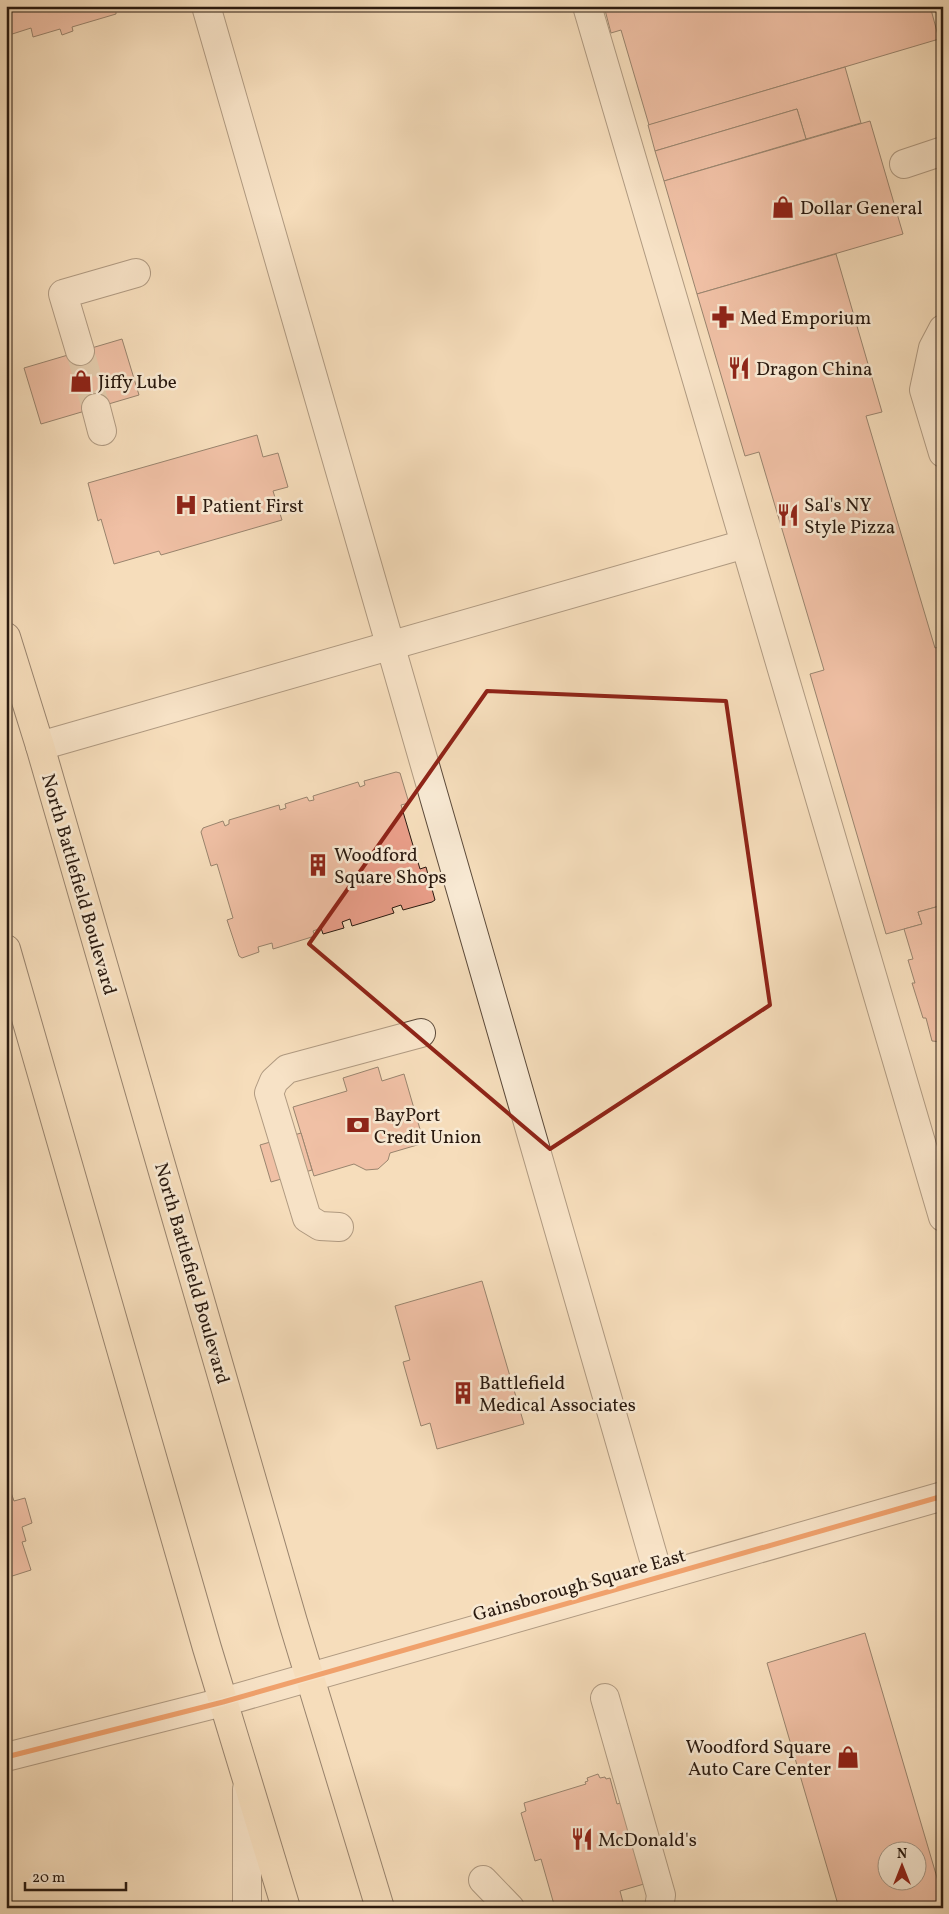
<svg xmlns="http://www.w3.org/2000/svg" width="949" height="1914" font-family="Vollkorn,serif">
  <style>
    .building { fill: #e99e89; stroke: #29190f; fill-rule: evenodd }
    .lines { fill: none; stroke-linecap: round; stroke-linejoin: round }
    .minor-tunnel { stroke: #ccb699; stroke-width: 28; stroke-dasharray: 28 14; stroke-linecap: butt }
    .minor-casing { stroke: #5c4a3a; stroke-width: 30 }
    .major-casing { stroke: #29190f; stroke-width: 30 }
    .minor { stroke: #f8e9d3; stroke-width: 28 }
    .major { stroke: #f5ddbb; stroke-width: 28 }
    .cycleway-casing { stroke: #f8e9d3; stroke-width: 8 }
    .cycleway { stroke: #e8590c; stroke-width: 5 }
    .marked { fill: none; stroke: #8f2418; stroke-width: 4; stroke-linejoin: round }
    .labels { text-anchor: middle; stroke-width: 5; stroke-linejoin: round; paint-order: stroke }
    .poi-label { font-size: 19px; fill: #29190f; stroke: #f8e9d3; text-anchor: start }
    .street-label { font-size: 19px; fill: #29190f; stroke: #f8e9d3 }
  </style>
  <rect width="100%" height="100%" fill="#f5ddbb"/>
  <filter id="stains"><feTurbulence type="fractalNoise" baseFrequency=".004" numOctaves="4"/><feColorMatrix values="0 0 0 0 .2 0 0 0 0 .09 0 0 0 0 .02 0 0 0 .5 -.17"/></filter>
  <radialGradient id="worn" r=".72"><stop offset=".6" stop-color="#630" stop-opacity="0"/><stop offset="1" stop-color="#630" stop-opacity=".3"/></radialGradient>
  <g class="building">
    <polygon points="6,6 128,6 128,8 116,11 116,14 72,27 73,31 62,35 60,29 33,37 31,28 6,36"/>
    <polygon points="604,6 930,6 939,39 649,125 621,30 611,33"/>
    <polygon points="845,67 861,123 806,139 797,109 655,151 648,125"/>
    <polygon points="797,109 806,139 664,181 655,151"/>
    <polygon points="870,121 903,234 697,294 664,181"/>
    <polygon points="836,254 882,412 866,416 935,648 943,646 943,905 918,912 922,924 886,934 810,674 824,670 759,452 745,456 697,294"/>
    <polygon points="122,339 139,395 41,424 24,368"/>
    <polygon points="257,435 263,457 278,453 288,487 273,491 282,520 161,555 159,551 114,564 101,519 98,521 88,483"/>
    <polygon points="396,772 400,773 409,803 401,805 420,869 426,867 435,900 432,902 403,910 401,905 392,908 394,913 352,926 350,919 342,922 344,928 323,934 321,928 313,931 315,936 273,949 272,943 258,947 259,952 242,958 239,956 227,920 233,918 217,864 211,866 201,832 203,828 223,821 225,826 229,824 229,820 279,805 280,810 286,808 285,804 307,797 309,801 314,800 313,796 358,782 360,787 365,785 364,781"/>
    <polygon points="943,905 943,1042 932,1041 926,1018 923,1018 912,983 915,983 908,960 913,959 904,929 922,924 918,912"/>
    <polygon points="378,1067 382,1081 404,1074 424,1143 390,1153 388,1160 378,1169 366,1170 354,1164 314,1176 293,1107 347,1091 343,1078"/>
    <polygon points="301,1133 312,1170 271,1182 260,1145"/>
    <polygon points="482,1281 524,1424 437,1449 430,1423 421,1426 403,1362 410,1360 395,1306"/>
    <polygon points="9,1487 14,1501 25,1498 32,1523 22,1527 26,1541 22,1542 31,1570 6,1578 6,1488"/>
    <path d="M865,1633L943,1898V1908H839L767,1663ZM886,1852H916V1882H886Z"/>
    <polygon points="598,1774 600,1778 605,1777 606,1779 610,1778 617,1804 628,1801 651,1871 641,1875 644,1884 620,1891 624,1906 573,1908 572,1905 555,1908 541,1859 535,1861 521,1813 526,1811 524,1803 586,1784 585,1782 588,1781 587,1778"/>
  </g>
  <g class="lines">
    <polyline class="minor-tunnel" points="80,351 96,408"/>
    <defs>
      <g id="minor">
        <polyline points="206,6 659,1577"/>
        <polyline points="587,6 943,1217"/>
        <polyline points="904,164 943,151"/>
        <polyline points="943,329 933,348 924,390 943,453"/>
        <polyline points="80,351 63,294 136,273"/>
        <polyline points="96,408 102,431"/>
        <polyline points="40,746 745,544"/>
        <polyline points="339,1227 320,1226 307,1218 269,1093 274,1081 287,1069 421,1033"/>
        <polyline points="605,1698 661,1895 659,1908"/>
        <polyline points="6,1757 223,1702 943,1496"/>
        <polyline points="247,1789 247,1908"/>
        <polyline points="483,1880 510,1908"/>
      </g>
      <g id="major">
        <polyline points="6,637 40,746 293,1622 380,1908"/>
        <polyline points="6,949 207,1648 286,1908"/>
      </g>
    </defs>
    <use href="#minor" class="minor-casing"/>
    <use href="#major" class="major-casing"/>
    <use href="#minor" class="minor"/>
    <use href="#major" class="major"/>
    <defs>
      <polyline id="cycleway" points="6,1757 223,1702 943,1496"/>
    </defs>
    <use href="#cycleway" class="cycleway-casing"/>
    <use href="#cycleway" class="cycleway"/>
  </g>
  <path d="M0 0H949V1914H0ZM487,691L726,701L770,1005L550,1149L309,944Z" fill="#f5ddbb" fill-opacity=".55" fill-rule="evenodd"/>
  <path class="marked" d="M487,691L726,701L770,1005L550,1149L309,944Z"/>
  <defs>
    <symbol id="shop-bare" viewBox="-9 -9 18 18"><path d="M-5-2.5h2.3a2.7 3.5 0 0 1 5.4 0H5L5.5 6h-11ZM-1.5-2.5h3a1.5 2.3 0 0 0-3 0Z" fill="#8f2418" stroke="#f8e9d3" stroke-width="2.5" paint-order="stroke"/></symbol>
    <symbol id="pharmacy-bare" viewBox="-9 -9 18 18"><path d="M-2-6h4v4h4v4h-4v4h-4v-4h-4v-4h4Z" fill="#8f2418" stroke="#f8e9d3" stroke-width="2.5" paint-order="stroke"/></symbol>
    <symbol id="restaurant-bare" viewBox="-9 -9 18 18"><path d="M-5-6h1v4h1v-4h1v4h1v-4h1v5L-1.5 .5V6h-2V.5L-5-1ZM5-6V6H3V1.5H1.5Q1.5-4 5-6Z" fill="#8f2418" stroke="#f8e9d3" stroke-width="2.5" paint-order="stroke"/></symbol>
    <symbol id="hospital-bare" viewBox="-9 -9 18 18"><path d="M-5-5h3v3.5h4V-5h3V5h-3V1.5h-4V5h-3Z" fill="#8f2418" stroke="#f8e9d3" stroke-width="2.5" paint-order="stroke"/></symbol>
    <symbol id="building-bare" viewBox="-9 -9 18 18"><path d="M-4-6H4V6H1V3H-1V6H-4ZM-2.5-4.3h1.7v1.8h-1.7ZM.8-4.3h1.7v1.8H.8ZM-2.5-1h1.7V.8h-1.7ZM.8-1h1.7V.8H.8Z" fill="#8f2418" stroke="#f8e9d3" stroke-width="2.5" paint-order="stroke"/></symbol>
    <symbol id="bank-bare" viewBox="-9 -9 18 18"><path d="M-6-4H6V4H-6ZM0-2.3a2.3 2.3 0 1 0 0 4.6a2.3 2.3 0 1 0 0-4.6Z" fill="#8f2418" stroke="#f8e9d3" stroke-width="2.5" paint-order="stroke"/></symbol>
  </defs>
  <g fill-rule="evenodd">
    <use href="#shop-bare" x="767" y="191" width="32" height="32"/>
    <use href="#pharmacy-bare" x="707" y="301" width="32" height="32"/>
    <use href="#restaurant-bare" x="723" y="352" width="32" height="32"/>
    <use href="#shop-bare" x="65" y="365" width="32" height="32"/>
    <use href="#hospital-bare" x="170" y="489" width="32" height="32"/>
    <use href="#restaurant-bare" x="772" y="499" width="32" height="32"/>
    <use href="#building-bare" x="302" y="849" width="32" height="32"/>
    <use href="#bank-bare" x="342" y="1109" width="32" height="32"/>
    <use href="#building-bare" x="447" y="1377" width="32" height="32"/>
    <use href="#shop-bare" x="832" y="1741" width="32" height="32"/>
    <use href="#restaurant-bare" x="566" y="1823" width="32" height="32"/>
  </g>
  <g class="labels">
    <g class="poi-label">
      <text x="800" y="214">Dollar General</text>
      <text x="740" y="324">Med Emporium</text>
      <text x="756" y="375">Dragon China</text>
      <text x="98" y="388">Jiffy Lube</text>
      <text x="804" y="511">Sal's NY<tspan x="804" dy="22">Style Pizza</tspan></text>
      <text x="202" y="512">Patient First</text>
      <text x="334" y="861">Woodford<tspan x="334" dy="22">Square Shops</tspan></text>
      <text x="374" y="1121">BayPort<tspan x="374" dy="22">Credit Union</tspan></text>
      <text x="479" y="1389">Battlefield<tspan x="479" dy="22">Medical Associates</tspan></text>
      <text x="831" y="1753" text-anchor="end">Woodford Square<tspan x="831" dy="22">Auto Care Center</tspan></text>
      <text x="598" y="1846">McDonald's</text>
    </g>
    <g class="street-label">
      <text transform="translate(80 884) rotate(74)" y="7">North Battlefield Boulevard</text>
      <text transform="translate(193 1273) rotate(74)" y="7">North Battlefield Boulevard</text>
      <text transform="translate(579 1584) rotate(-16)" y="7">Gainsborough Square East</text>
    </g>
  </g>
  <rect width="949" height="1914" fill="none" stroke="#f5ddbb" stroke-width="25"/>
  <rect x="8" y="8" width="934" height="1899" fill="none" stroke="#29190f" stroke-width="2.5"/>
  <rect x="12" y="12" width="924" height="1889" fill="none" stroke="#29190f"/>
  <g transform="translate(902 1866)"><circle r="24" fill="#f8e9d3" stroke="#a59685"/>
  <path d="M0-4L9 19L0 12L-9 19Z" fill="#8f2418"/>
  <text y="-8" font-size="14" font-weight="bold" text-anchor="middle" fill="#29190f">N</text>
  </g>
  <path d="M25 1882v8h101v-8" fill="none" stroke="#29190f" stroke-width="2.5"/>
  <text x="32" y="1882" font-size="15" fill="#29190f" stroke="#f8e9d3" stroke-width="4" paint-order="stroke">20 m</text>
  <rect width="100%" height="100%" filter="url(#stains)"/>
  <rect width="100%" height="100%" fill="url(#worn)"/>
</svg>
